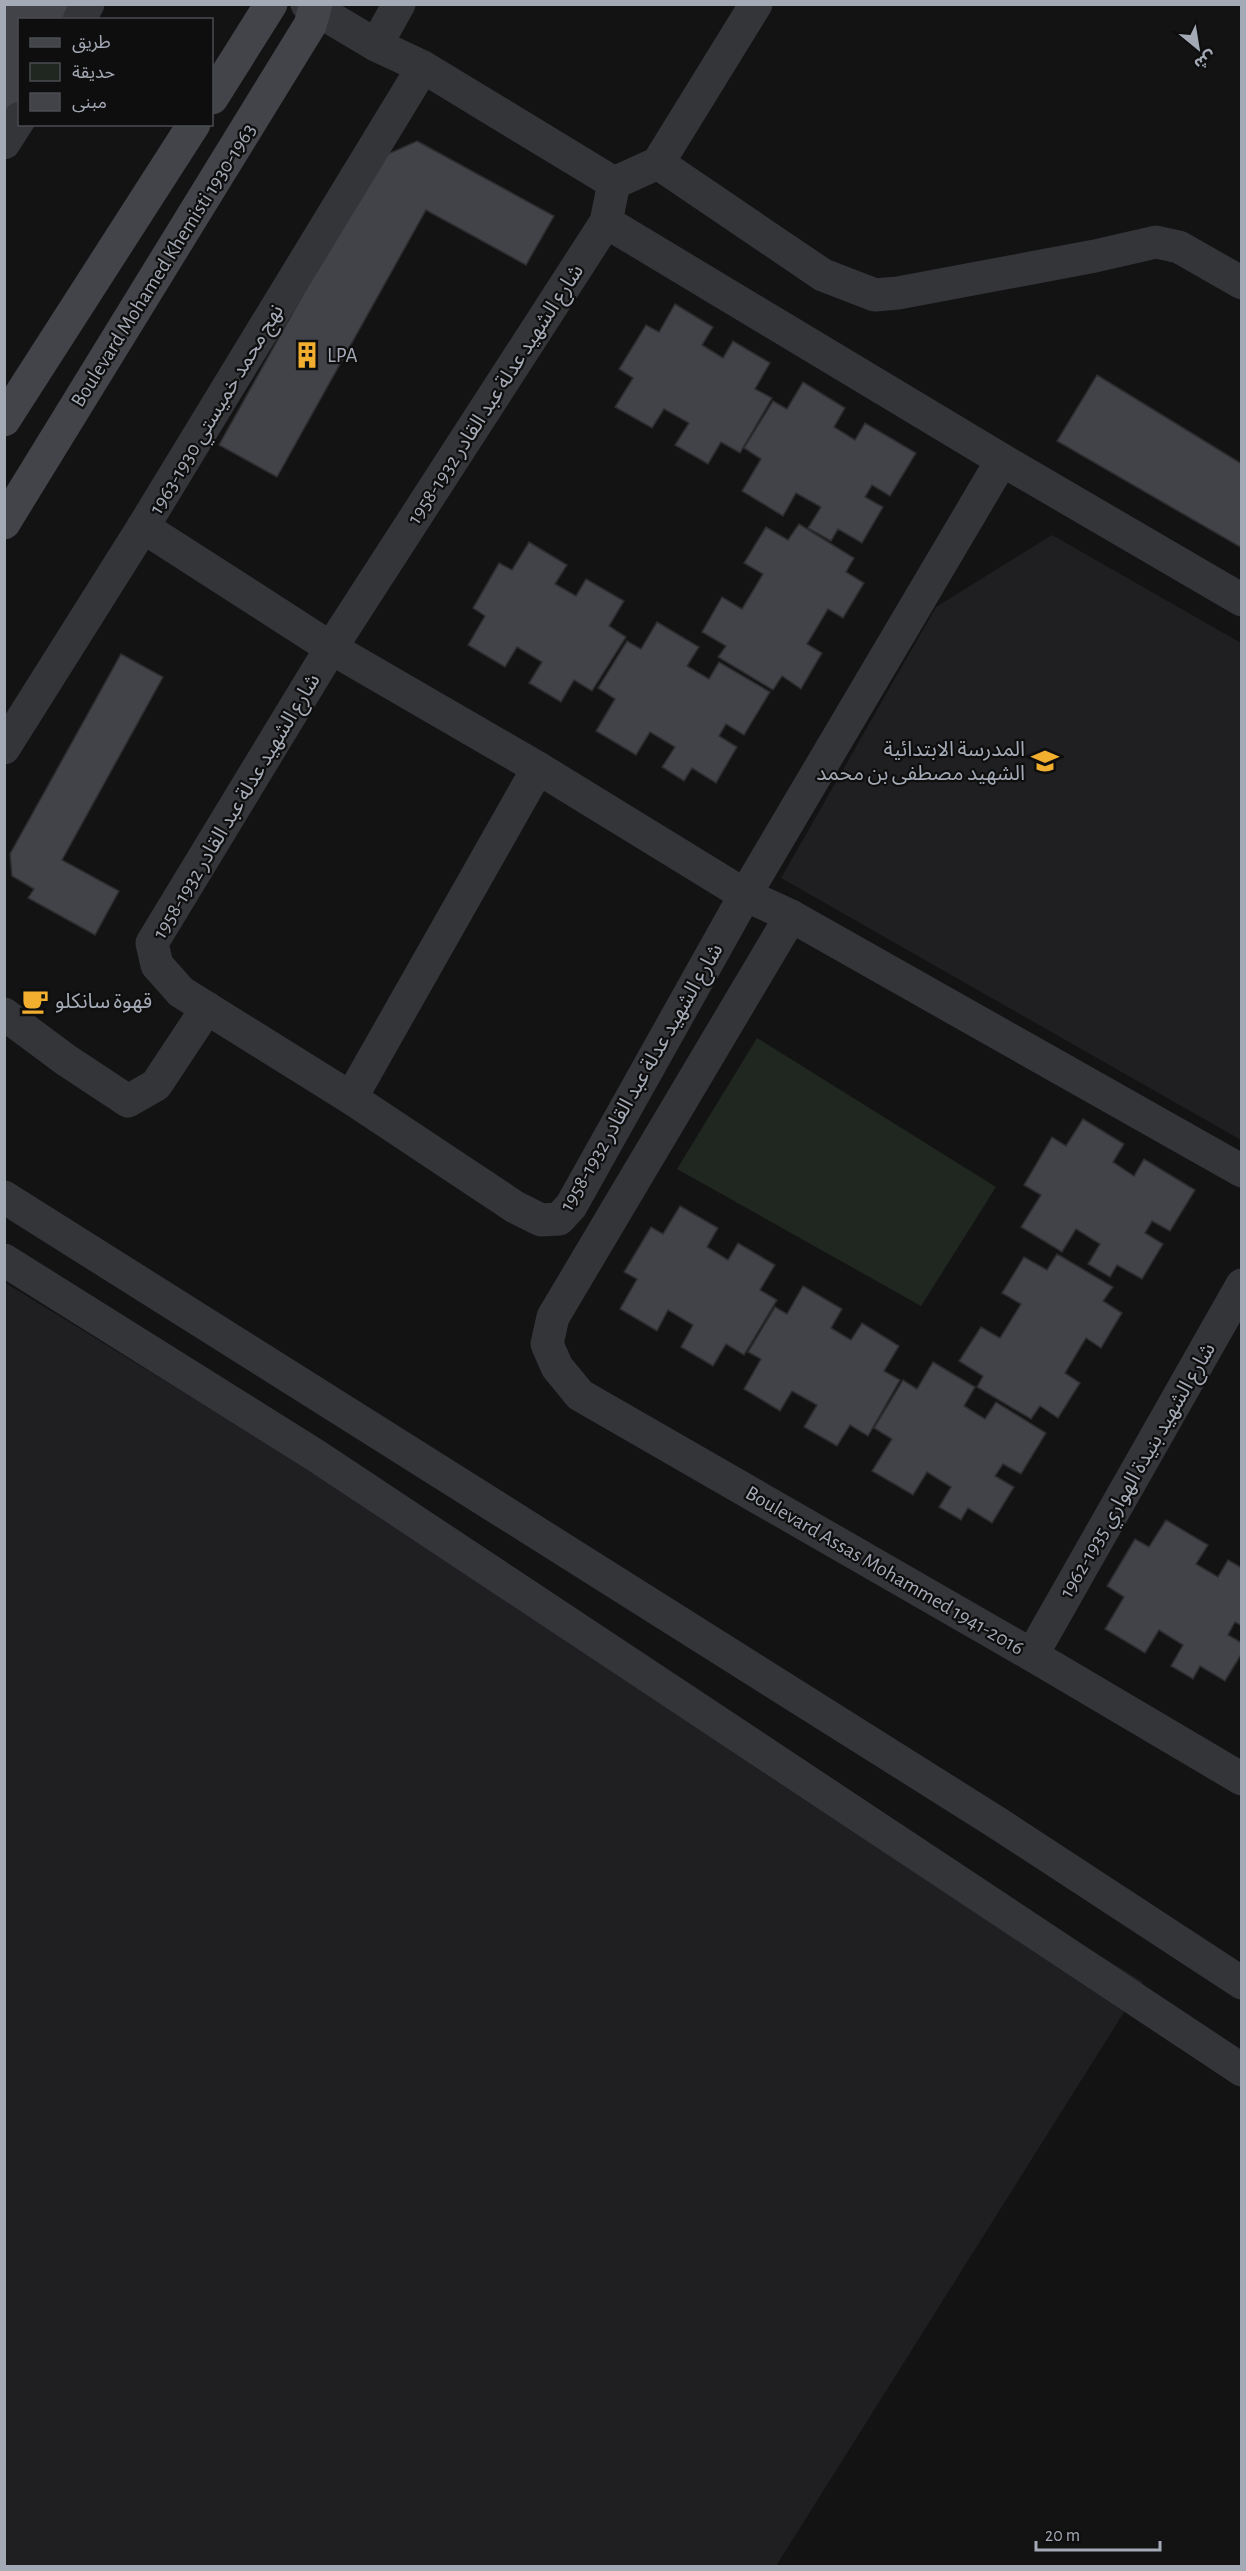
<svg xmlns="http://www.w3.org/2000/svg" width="1246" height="2571" font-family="'Alegreya Sans','Noto Sans Arabic',sans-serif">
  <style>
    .built { fill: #1f1f21 }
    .green { fill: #1f2720 }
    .building { fill: #424348; stroke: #2d2d30; stroke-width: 1.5 }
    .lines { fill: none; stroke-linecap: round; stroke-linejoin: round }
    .street { stroke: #343539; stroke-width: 33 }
    .secondary { stroke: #424449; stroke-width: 33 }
    .labels { text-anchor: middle; stroke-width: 4.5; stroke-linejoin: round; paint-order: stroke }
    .street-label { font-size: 21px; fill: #a4aab5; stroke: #0e0e0f }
    .poi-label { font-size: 21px; fill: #a4aab5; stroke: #0e0e0f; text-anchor: start }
  </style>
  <rect width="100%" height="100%" fill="#131314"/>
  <g class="built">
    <polygon points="1052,535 1241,643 1241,1140 781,878 936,607"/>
    <polygon points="4,1282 1143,1982 776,2566 5,2566"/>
  </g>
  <polygon class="green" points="757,1038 996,1187 921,1306 677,1169"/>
  <g class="building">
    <polygon points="4,4 76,4 68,20 20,20 20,102 4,128"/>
    <polygon points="417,141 554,216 526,265 426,210 277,477 219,445 379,158"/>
    <polygon points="675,304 713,327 702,345 723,358 733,341 770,363 755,389 772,398 740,453 721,442 708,464 675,445 689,423 664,409 652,428 615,407 633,378 619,369 646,325 659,332"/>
    <polygon points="1097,375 1242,464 1242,548 1057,441"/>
    <polygon points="803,382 845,408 834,427 855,440 865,423 916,453 890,496 872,485 865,497 883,507 862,543 838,529 831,541 808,528 821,507 796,493 783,516 742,491 761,459 744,448 773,401 787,409"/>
    <polygon points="799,524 854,558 846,572 864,583 843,618 828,609 807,644 822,653 801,689 782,676 773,690 718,657 726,646 702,632 722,597 742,609 763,574 744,563 766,527 788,540"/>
    <polygon points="529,542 567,565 555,584 576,596 586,579 624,601 609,626 626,637 592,691 574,680 561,702 529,683 542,662 517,647 505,667 468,645 485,616 473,608 499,563 512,570"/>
    <polygon points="657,622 699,647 687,666 709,679 719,662 770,692 744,735 726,724 719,736 737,747 716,783 692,768 684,781 662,767 675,747 650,732 636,755 596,731 615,699 598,688 627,641 641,649"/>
    <polygon points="121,654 163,677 62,860 119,891 95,935 28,898 34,889 12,876 10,854"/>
    <polygon points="1083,1119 1124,1144 1113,1162 1134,1176 1144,1159 1195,1190 1170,1231 1152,1221 1145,1233 1163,1244 1142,1279 1117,1265 1110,1277 1088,1264 1100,1244 1076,1229 1062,1252 1021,1227 1041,1195 1024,1185 1052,1137 1066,1146"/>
    <polygon points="680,1206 718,1228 707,1247 728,1260 738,1243 775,1265 760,1290 777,1300 744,1355 726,1344 713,1366 681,1347 693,1325 668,1310 657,1331 620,1309 637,1279 624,1272 651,1227 663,1234"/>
    <polygon points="1057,1254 1113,1287 1103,1301 1122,1313 1101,1348 1086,1338 1065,1373 1080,1383 1058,1418 1040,1406 1031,1419 977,1387 983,1376 959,1361 981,1327 1000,1338 1021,1304 1002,1293 1024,1257 1047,1270"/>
    <polygon points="803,1286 842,1309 831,1328 851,1340 862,1323 899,1346 884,1371 900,1380 868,1436 850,1425 837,1446 804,1427 817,1405 792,1391 780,1411 744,1389 761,1359 748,1352 775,1307 787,1314"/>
    <polygon points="933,1362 975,1387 964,1406 985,1419 996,1402 1046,1433 1021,1474 1003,1464 995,1476 1014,1487 992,1523 968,1508 961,1520 939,1507 951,1487 927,1472 913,1495 872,1471 892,1439 874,1428 903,1380 917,1389"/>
    <polygon points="1166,1520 1208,1545 1196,1564 1218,1577 1228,1560 1242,1568 1242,1626 1235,1622 1228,1635 1242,1643 1242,1653 1225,1681 1200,1666 1193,1679 1171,1666 1183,1645 1159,1630 1145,1653 1105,1629 1124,1597 1107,1586 1135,1539 1149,1547"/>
  </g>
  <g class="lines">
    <g class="street">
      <polyline points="307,4 376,45 423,67 614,183"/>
      <polyline points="756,4 658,163 614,183 606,222 331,648 152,943 157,965 181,992 351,1098 515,1207 541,1220 559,1219 571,1206 745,895 1002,460"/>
      <polyline points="79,20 88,4"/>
      <polyline points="376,45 399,4"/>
      <polyline points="4,143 20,118"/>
      <polyline points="658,163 823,275 875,295 898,293 1095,256 1156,242 1179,247 1242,283"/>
      <polyline points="606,222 1002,460 1242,600"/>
      <polyline points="143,527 331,648 538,768 745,895 791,916 1242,1171"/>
      <polyline points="4,748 143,527 423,67"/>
      <polyline points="791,916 553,1317 547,1344 557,1367 580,1395 1032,1655 1242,1779"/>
      <polyline points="4,1014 66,1060 128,1101 156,1085 207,1008"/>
      <polyline points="351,1098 538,768"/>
      <polyline points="4,1197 999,1824 1242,1983"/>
      <polyline points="4,1260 315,1455 1242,2070"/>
      <polyline points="1032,1655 1242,1285"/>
    </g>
    <g class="secondary">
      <polyline points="212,98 271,4"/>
      <polyline points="4,420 194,124"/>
      <polyline points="4,523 310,25 316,4"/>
    </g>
  </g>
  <defs>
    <symbol id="building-bare" viewBox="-9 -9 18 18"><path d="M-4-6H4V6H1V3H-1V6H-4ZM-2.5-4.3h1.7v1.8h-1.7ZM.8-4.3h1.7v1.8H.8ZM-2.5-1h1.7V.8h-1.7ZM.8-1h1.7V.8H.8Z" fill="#f1ae2f" stroke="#0e0e0f" stroke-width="2.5" paint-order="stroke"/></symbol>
    <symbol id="school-bare" viewBox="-9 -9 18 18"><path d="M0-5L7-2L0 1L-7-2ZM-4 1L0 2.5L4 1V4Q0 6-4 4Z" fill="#f1ae2f" stroke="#0e0e0f" stroke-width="2.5" paint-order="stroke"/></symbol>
    <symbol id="cafe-bare" viewBox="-9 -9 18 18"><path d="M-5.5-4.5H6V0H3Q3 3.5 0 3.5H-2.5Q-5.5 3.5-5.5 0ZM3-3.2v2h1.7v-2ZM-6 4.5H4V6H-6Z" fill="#f1ae2f" stroke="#0e0e0f" stroke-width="2.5" paint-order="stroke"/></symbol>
  </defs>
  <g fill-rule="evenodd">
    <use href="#building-bare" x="288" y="336" width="38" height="38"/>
    <use href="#school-bare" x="1026" y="742" width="38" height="38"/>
    <use href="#cafe-bare" x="16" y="982" width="38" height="38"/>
  </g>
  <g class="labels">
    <g class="street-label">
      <text transform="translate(163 265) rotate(-58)" y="7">Boulevard Mohamed Khemisti 1930-1963</text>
      <text transform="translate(495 394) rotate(-57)" y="7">شارع الشهيد عدلة عبد القادر 1932-1958</text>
      <text transform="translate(216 409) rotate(-59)" y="7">نهج محمد خميستي 1930-1963</text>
      <text transform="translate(236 806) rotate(-59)" y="7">شارع الشهيد عدلة عبد القادر 1932-1958</text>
      <text transform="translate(641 1077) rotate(-60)" y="7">شارع الشهيد عدلة عبد القادر 1932-1958</text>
      <text transform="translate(1137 1470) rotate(-60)" y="7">شارع الشهيد بنيدة الهواري 1935-1962</text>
      <text transform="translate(885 1570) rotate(30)" y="7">Boulevard Assas Mohammed 1941-2016</text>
    </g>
    <g class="poi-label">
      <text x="327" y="362">LPA</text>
      <text x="1025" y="756" text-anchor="end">المدرسة الابتدائية<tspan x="1025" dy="24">الشهيد مصطفى بن محمد</tspan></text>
      <text x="55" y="1008">قهوة سانكلو</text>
    </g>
  </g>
  <rect width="1246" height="2571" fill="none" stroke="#a4aab5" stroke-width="12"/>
  <rect x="18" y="18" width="195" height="108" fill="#0e0e0f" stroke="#4a4c51" stroke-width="1.5"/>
  <rect x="30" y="38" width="30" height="9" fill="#424449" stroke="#4a4c51" stroke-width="1.5"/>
  <text x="72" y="48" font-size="18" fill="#a4aab5">طريق</text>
  <rect x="30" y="63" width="30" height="18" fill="#1f2720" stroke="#4a4c51" stroke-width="1.5"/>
  <text x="72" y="78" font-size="18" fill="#a4aab5">حديقة</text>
  <rect x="30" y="93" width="30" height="18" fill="#424348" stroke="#4a4c51" stroke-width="1.5"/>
  <text x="72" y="108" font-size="18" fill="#a4aab5">مبنى</text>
  <g transform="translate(1198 48) rotate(150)" stroke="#0e0e0f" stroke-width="4.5" paint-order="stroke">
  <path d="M0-4.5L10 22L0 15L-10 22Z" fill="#a4aab5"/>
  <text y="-9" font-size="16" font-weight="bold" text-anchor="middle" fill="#a4aab5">ش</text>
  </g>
  <path d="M1036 2541v9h124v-9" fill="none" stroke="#a4aab5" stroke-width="3"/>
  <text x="1045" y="2541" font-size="18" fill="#a4aab5" stroke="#0e0e0f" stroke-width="4.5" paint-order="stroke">20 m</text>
</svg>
